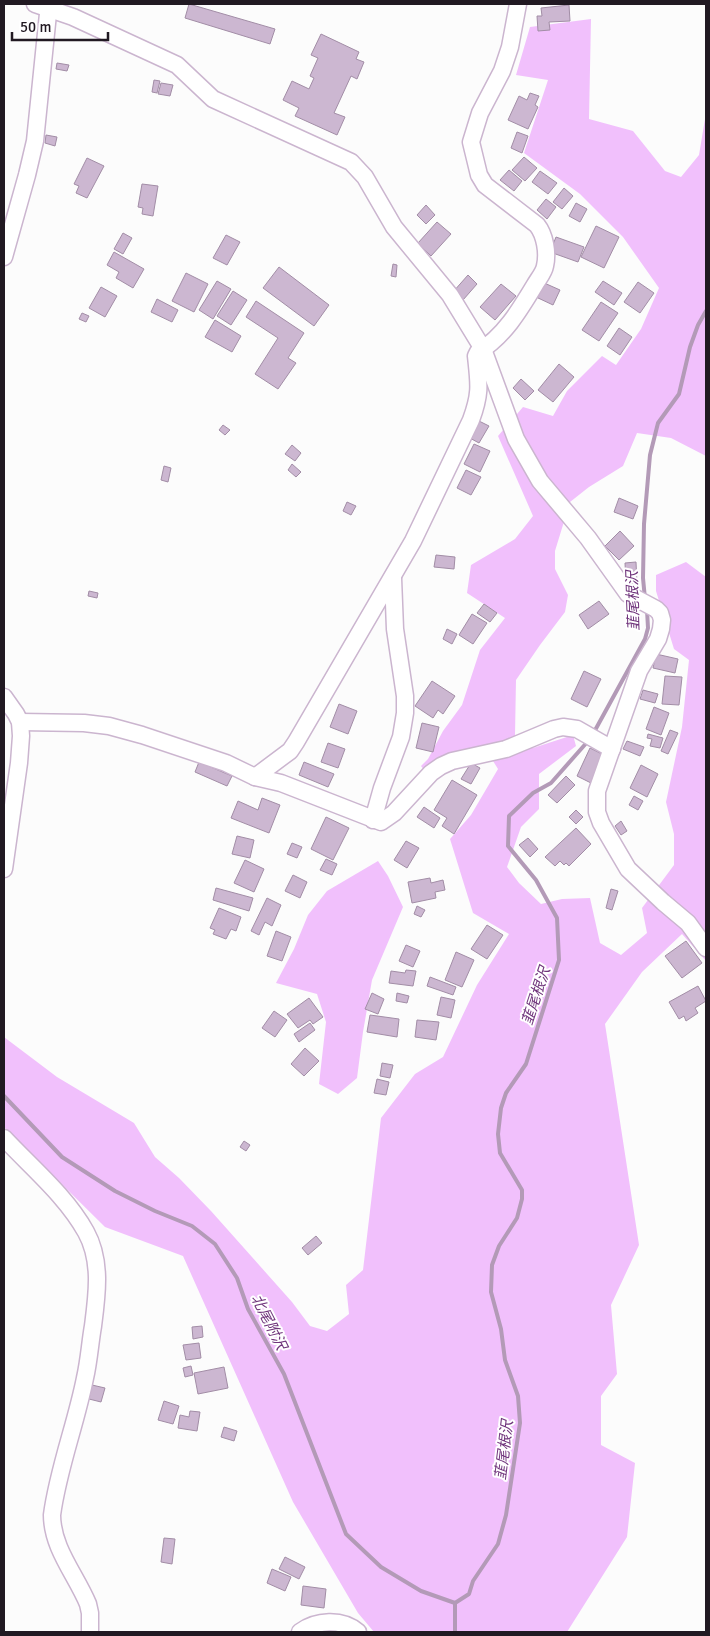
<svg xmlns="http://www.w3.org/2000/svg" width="710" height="1636" font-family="Signika,'Noto Sans JP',sans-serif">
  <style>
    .green { fill: #f1c0fc }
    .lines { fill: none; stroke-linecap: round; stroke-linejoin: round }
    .stream { stroke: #b39ab7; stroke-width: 4 }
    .building { fill: #ccb7d1; stroke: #a28da6 }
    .minor-casing { stroke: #cbb5cf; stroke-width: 19 }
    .minor { stroke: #fff; stroke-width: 16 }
    .labels { text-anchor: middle; stroke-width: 4; stroke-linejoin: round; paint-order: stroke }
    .water-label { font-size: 15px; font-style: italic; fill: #70357c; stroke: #fff }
  </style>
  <rect width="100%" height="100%" fill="#fcfcfc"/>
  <g class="green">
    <polygon points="591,19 589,119 633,131 665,171 681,177 699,155 706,113 706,456 671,438 637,433 623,466 589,487 570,502 555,551 555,569 568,595 565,612 540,645 516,680 515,735 533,748 573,735 576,746 539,774 539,809 521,827 507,867 519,883 541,904 562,899 590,898 600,943 621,955 647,933 642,908 674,865 674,834 666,802 682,727 689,660 674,649 656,591 656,575 686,562 706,577 706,961 682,934 642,972 605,1024 639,1245 611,1305 617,1374 601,1396 601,1445 635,1463 627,1537 567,1632 374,1632 358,1613 293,1502 183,1256 105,1227 4,1127 4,1037 57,1077 134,1123 155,1157 179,1178 211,1211 292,1302 310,1326 327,1331 349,1314 346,1285 363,1270 381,1118 415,1074 443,1057 477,985 509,934 473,913 450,839 471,815 498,769 485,748 424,770 421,766 428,759 443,731 462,705 480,650 505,618 467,593 471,565 515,539 533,516 498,436 523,407 553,416 567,391 602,356 616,365 641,329 659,288 623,237 580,194 524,153 548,80 516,75 530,27"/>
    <polygon points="378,861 388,876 403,907 372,980 363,1032 357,1078 338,1094 319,1084 326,1022 317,994 276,983 294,949 308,915 327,891"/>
  </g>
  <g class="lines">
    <g class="stream">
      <polyline points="645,599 643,578 644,524 650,455 658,423 679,394 690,347 698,325 706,311"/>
      <polyline points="593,734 645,639 648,628 647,610"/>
      <polyline points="4,1096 62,1157 115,1191 155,1211 192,1226 215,1244 237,1278 248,1309 284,1374 346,1534 381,1567 421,1591 455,1603"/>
      <polyline points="455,1603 469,1594 473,1581 498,1544 506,1515 520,1423 518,1396 505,1360 501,1329 491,1292 492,1265 499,1246 517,1218 522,1199 522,1190 500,1153 498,1134 501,1108 506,1093 526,1064 559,960 557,918 536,880 508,846 509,816 533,793 551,783 589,740"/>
      <polyline points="455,1632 455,1603"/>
    </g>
  </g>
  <g class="building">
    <polygon points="189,4 275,29 270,44 185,18"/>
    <polygon points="569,5 570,21 549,22 550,30 538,31 537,16 542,16 541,8"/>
    <polygon points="321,34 359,52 356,59 364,62 357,79 351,76 334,113 345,117 337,135 295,116 299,108 283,100 292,81 309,89 314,78 310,76 318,58 311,55"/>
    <polygon points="57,63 69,65 67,71 56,69"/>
    <polygon points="154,80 160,81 157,93 152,92"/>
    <polygon points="161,83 173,85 170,96 158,94"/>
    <polygon points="530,93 539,96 535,105 538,107 528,129 508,120 519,96 527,100"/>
    <polygon points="517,132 528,136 522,153 511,148"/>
    <polygon points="46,135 57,137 55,146 45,143"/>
    <polygon points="524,157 537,168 525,181 512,170"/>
    <polygon points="87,158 104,166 87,198 76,193 79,186 74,184"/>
    <polygon points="509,170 522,181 514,191 500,180"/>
    <polygon points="540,171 557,183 548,194 532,182"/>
    <polygon points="142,184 158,186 153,216 142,214 143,208 138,207"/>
    <polygon points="564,188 573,196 562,209 553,202"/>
    <polygon points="546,199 556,207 547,219 537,210"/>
    <polygon points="576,203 587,209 580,222 569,216"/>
    <polygon points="426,205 435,215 426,224 417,215"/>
    <polygon points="437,222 451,234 431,256 418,243"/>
    <polygon points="596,226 619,237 604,268 581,257"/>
    <polygon points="123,233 132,238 123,254 114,249"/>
    <polygon points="226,235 240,242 227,265 213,258"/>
    <polygon points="556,237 584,247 578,262 550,252"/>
    <polygon points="114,252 144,269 133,288 116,278 119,272 107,265"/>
    <polygon points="393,264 397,265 396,277 391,276"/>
    <polygon points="279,267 329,305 314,326 263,288"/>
    <polygon points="186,273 208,284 194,312 172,301"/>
    <polygon points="468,275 477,284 463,300 453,292"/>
    <polygon points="217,281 231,289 213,319 199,310"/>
    <polygon points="603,281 622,293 614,305 595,292"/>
    <polygon points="542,282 560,290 553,305 536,297"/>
    <polygon points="638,282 654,293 640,313 624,302"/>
    <polygon points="501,284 516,296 495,320 480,307"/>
    <polygon points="101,287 117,296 105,317 89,308"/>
    <polygon points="233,291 247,300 231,325 217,316"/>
    <polygon points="157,299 178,310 172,322 151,312"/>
    <polygon points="256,301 304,333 288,358 296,363 278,389 255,374 278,338 246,317"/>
    <polygon points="601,302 618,313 599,341 582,330"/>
    <polygon points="82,313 89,316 86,322 79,319"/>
    <polygon points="215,320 241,336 232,352 205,337"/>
    <polygon points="619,328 632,337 620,355 607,346"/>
    <polygon points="559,364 574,377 553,402 538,390"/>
    <polygon points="521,379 534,391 525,400 513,388"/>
    <polygon points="477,420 489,426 479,443 468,437"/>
    <polygon points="223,425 230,430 225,435 219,430"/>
    <polygon points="474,444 490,451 480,472 464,464"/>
    <polygon points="292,445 301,453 295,461 285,454"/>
    <polygon points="292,464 301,472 296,477 288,470"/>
    <polygon points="164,466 171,468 168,482 161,480"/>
    <polygon points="466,470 481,477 471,495 457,488"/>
    <polygon points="619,498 638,506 633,519 614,512"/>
    <polygon points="347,502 356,506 351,515 343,511"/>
    <polygon points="620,531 634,546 619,560 605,546"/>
    <polygon points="436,555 455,557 454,569 434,567"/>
    <polygon points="636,562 637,584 626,585 625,563"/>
    <polygon points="89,591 98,593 97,598 88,596"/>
    <polygon points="599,601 609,614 588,629 579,615"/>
    <polygon points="484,604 497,613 490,622 477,613"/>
    <polygon points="472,614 487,623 473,644 459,635"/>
    <polygon points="447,629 457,634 452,644 443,639"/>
    <polygon points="656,654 678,659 675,673 653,668"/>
    <polygon points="584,671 601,679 587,707 571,699"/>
    <polygon points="665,676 682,677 679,705 662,704"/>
    <polygon points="432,681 455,696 443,714 438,710 433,718 415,706"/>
    <polygon points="643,690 658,694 655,703 640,699"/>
    <polygon points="339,704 357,711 348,734 330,727"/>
    <polygon points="654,707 669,713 661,735 646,729"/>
    <polygon points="422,723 439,727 433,752 416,748"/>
    <polygon points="670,730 678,733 668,754 661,751"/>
    <polygon points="648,734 663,738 660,748 650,746 652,739 647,738"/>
    <polygon points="627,741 644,747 640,756 623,749"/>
    <polygon points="328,743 345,749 338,768 321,762"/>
    <polygon points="590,748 606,756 593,784 577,776"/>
    <polygon points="199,762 232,776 227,786 195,772"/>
    <polygon points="304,762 334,774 328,787 299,775"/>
    <polygon points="471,763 480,768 471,784 461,779"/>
    <polygon points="641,765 658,774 647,797 630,788"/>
    <polygon points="566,776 575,785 557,803 548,795"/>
    <polygon points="452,780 477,795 454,834 442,826 447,818 434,810"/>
    <polygon points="634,796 643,801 638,810 629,805"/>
    <polygon points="262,798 280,805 269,833 231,818 238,801 258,810"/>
    <polygon points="424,807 440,818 434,828 417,817"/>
    <polygon points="576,810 583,817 576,824 569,817"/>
    <polygon points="326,817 349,828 333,860 311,849"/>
    <polygon points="621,821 627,831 621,835 615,826"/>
    <polygon points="576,828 591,844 569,866 566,863 564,865 560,861 555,866 545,857"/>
    <polygon points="237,836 254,840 250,858 232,854"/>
    <polygon points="528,838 538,849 530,857 519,845"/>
    <polygon points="406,841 419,848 407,868 394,860"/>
    <polygon points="292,843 302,847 297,858 287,854"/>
    <polygon points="326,859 337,864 332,875 320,870"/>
    <polygon points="245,860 264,869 254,892 234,883"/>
    <polygon points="293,875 307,882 300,898 285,891"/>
    <polygon points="430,878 431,883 443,880 445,890 435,892 436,898 412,903 408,882"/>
    <polygon points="216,888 253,898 249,911 213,900"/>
    <polygon points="611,889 618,891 612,910 606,908"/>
    <polygon points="267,898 281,905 272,926 265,922 259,935 251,931"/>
    <polygon points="417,906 425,910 421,917 414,914"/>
    <polygon points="219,908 241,917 236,931 231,929 226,939 213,934 215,930 210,928"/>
    <polygon points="487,925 503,935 487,959 471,949"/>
    <polygon points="276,931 291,937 282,961 267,956"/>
    <polygon points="686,941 702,963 682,978 665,956"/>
    <polygon points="406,945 420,951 413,967 399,961"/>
    <polygon points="456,952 474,960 462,987 445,980"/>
    <polygon points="406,970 416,971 413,986 389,983 391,971 405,973"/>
    <polygon points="430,977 456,987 453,995 427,986"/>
    <polygon points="698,986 706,1001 695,1008 698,1013 686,1021 684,1016 679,1019 669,1002"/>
    <polygon points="372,993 384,999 378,1014 365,1009"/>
    <polygon points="397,993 409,996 407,1003 396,1001"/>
    <polygon points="441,997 455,1000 451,1018 437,1015"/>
    <polygon points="309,998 323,1017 313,1024 310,1020 298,1028 287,1014"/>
    <polygon points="274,1011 287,1020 275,1037 262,1028"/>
    <polygon points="370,1015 399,1019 397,1037 367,1032"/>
    <polygon points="417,1020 439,1022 436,1040 415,1037"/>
    <polygon points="310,1023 315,1030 299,1042 294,1034"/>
    <polygon points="305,1048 319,1061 304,1076 291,1064"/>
    <polygon points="382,1063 393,1065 390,1078 380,1076"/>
    <polygon points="377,1079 389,1082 386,1095 374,1093"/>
    <polygon points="244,1141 250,1145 246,1151 240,1147"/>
    <polygon points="316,1236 322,1243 308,1255 302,1248"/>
    <polygon points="202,1326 203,1337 193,1339 192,1327"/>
    <polygon points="199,1343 201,1358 186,1360 183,1345"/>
    <polygon points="191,1366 193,1375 185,1377 183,1368"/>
    <polygon points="224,1367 228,1388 198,1394 194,1373"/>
    <polygon points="92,1385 105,1388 101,1402 89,1399"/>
    <polygon points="164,1401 179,1406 173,1424 158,1420"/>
    <polygon points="190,1411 200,1412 197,1431 178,1428 180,1415 189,1417"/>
    <polygon points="224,1427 237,1431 234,1441 221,1437"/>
    <polygon points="164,1538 175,1539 172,1564 161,1562"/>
    <polygon points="285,1557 305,1567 299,1579 279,1569"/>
    <polygon points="272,1569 291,1577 285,1591 267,1583"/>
    <polygon points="303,1586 326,1589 324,1608 301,1605"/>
  </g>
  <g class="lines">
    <defs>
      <g id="minor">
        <polyline points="35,4 73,17 177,65 213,99 351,162 365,177 394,227 450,295 483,349 516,439 540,481 588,538 628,594 656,609 660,613 662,620 661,629 658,639 639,671 597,791 597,812 601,823 628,869 663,902 688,923 706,948"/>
        <polyline points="4,257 27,175 35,141 49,4"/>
        <polyline points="4,697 16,714 20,722 21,736 19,763 4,869"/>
        <polyline points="20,722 84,723 109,726 142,735 226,763 255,777 281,783 381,822 394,813 431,773 441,766 452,761 506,749 554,729 563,727 577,729 612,749"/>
        <path d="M255,777L290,751L296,742L413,541L471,420C481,393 479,384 476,356L478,352C504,337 521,308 536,283C539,278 544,272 545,266C548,253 545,235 537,225L485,185L479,175L471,142L480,113L502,71L510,47L518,4"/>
        <polyline points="373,820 382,788 401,737 405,713 405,696 395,629 393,578"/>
        <path d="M4,1138C32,1168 66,1196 86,1232C102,1261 97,1295 93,1326C90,1343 89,1361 85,1378C76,1424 58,1469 52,1515C52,1548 76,1575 88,1604L90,1613V1632"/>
        <path d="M300,1632C316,1620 342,1618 358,1632"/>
      </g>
    </defs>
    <use href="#minor" class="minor-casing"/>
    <use href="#minor" class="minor"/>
  </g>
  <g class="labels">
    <g class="water-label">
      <text transform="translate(633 601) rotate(-92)" y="5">韮尾根沢</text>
      <text transform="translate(536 996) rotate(-72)" y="5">韮尾根沢</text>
      <text transform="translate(269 1322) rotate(63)" y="5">北尾附沢</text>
      <text transform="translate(504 1450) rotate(-83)" y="5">韮尾根沢</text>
    </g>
  </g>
  <rect width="710" height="1636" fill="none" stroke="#211922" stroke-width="10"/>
  <path d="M12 32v8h96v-8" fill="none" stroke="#211922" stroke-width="2.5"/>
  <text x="20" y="32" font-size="15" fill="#211922" stroke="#ffffff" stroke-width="4" paint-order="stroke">50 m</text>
</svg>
